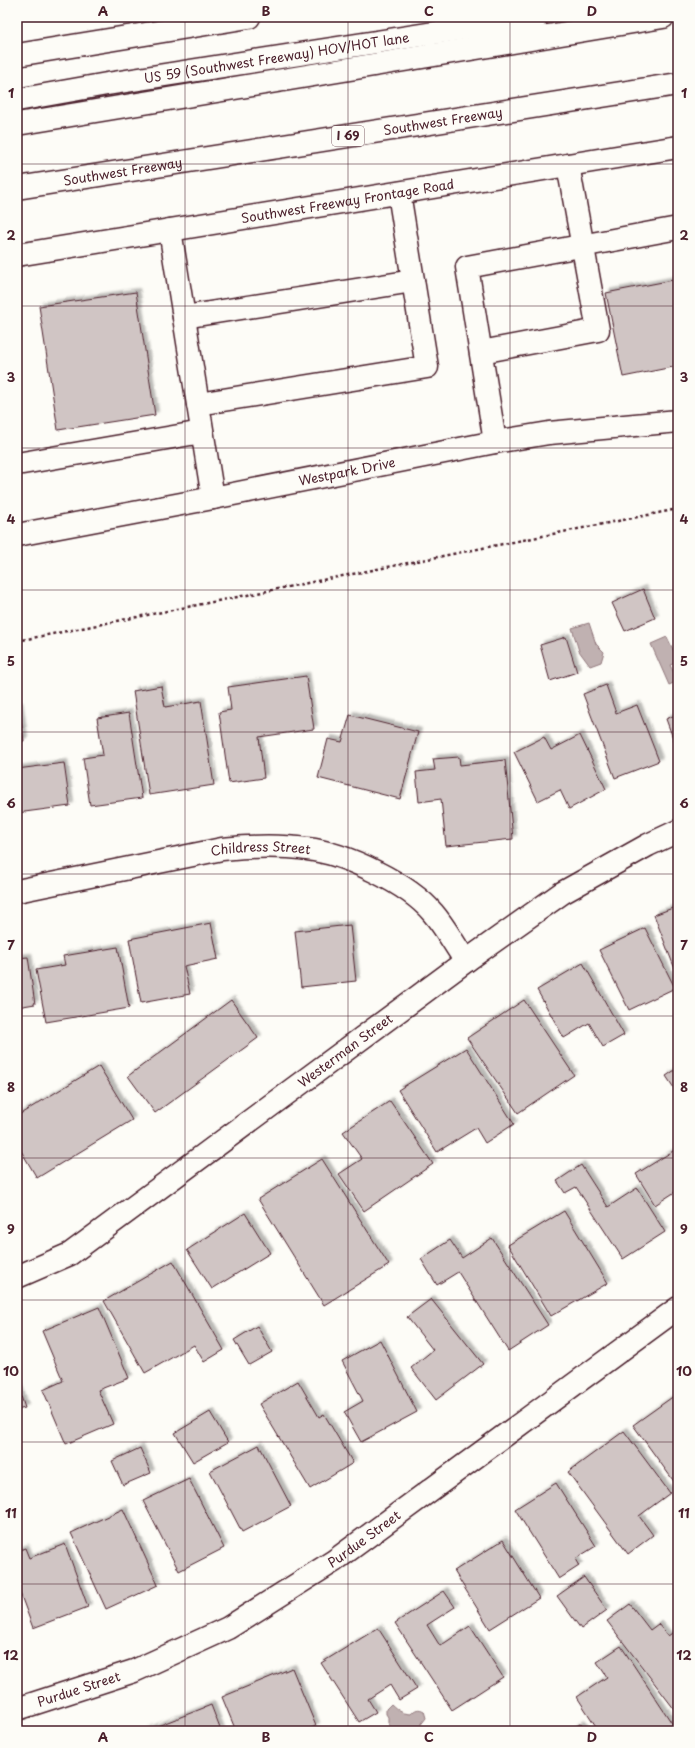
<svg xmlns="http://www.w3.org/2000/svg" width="695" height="1748" font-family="'Playpen Sans',sans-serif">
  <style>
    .water { fill: #c0b1b1; stroke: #91777b }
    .building { fill: #d0c5c4; stroke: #4a1f2b; filter: url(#shadow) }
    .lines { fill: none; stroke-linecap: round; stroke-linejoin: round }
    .minor-casing { stroke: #4a1f2b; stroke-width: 25 }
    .major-casing { stroke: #4a1f2b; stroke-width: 25 }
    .highway-casing { stroke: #4a1f2b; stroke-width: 25 }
    .path { stroke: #4a1f2b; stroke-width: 2.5; stroke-dasharray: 3 3; stroke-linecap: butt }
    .minor { stroke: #fdfcf7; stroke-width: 22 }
    .major { stroke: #fdfcf7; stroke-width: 22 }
    .highway { stroke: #fdfcf7; stroke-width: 22 }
    .grid { fill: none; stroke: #4a1f2b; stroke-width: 1; stroke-opacity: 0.55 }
    .labels { text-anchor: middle; stroke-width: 3; stroke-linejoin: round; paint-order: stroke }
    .shield { fill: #fdfcf7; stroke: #806168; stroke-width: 1 }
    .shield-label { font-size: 12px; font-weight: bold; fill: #4a1f2b }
    .street-label { font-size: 13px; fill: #4a1f2b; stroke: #fdfcf7 }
    .neatline { fill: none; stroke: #4a1f2b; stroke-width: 1.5 }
    .grid-label { font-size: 13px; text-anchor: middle; font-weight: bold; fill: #4a1f2b }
  </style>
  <defs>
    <filter id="shadow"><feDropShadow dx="3.5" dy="-3.5" stdDeviation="1" flood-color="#0004"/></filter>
  </defs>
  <rect width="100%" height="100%" fill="#fdfcf7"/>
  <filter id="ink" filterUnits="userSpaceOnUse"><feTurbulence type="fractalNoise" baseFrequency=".025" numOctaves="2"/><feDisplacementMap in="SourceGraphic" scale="8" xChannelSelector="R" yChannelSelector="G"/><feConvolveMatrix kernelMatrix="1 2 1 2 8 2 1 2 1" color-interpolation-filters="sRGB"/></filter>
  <g filter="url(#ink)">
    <g class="water">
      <polygon points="589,623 596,644 604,652 601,662 590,666 579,651 572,628"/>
      <polygon points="667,637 678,660 678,662 670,665 678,681 669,685 651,644"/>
      <path d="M391,1704C399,1711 400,1713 411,1714C415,1709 419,1708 424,1711L426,1718L416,1731H407L402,1728H392L388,1723V1717L386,1714V1709Z"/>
    </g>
    <g class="building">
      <polygon points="678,279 678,366 623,377 606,293"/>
      <polygon points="136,292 155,415 58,430 39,306"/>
      <polygon points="643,589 655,618 625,631 612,603"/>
      <polygon points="566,637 577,672 550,681 540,645"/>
      <polygon points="306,676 314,729 259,737 264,778 229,783 219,712 231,710 228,687"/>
      <polygon points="606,685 616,713 637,705 659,761 615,778 583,694"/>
      <polygon points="161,686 165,707 201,701 214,785 149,795 133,691"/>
      <polygon points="17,706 19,706 24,741 17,742"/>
      <polygon points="129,713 142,798 90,805 83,758 103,755 97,718"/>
      <polygon points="678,714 678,752 666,719"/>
      <polygon points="350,715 418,732 400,799 318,778 328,739 342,742"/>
      <polygon points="580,735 606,789 569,809 560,790 538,801 514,752 544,737 551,750"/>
      <polygon points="459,757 460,765 505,760 513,839 446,846 441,799 419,802 416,772 435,770 433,759"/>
      <polygon points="64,763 70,806 17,813 17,769"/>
      <polygon points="678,906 678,977 654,915"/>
      <polygon points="211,923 218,959 184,966 190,994 141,1003 129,939"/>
      <polygon points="350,925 356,981 301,987 295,931"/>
      <polygon points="645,928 675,988 629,1010 599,950"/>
      <polygon points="118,947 129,1008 46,1022 36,970 65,965 63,956"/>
      <polygon points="28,957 35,1004 17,1007 17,958"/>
      <polygon points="583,963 624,1035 603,1047 589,1023 564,1038 537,990"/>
      <polygon points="231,1000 258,1038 155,1113 128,1076"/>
      <polygon points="524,1000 574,1075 518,1113 467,1038"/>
      <polygon points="466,1048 514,1124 485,1143 476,1128 437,1152 398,1090"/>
      <polygon points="99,1066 132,1120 37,1178 17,1144 17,1116"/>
      <polygon points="678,1068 678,1094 666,1076"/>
      <polygon points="390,1101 433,1164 364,1211 339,1174 362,1159 343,1132"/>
      <polygon points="678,1148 678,1197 675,1192 655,1205 636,1174"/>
      <polygon points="322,1159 389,1265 324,1305 258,1199"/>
      <polygon points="581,1165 608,1207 637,1188 665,1232 623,1259 576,1187 565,1193 557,1181"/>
      <polygon points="564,1211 608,1283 551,1316 508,1245"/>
      <polygon points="245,1213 270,1253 212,1289 187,1250"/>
      <polygon points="492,1238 548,1325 508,1351 458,1272 437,1285 421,1259 450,1240 462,1258"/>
      <polygon points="173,1261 224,1350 204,1362 194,1345 145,1373 104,1301"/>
      <polygon points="431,1299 483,1364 436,1400 411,1368 433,1350 407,1317"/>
      <polygon points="99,1307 129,1378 98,1390 113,1424 66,1444 43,1390 63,1381 42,1331"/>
      <polygon points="257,1326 272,1352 249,1365 234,1340"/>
      <polygon points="380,1340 417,1412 361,1442 344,1412 363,1401 342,1361"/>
      <polygon points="298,1381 319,1417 324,1414 353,1463 310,1489 259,1404"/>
      <polygon points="17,1384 25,1408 17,1410"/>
      <polygon points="678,1393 678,1487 633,1425"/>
      <polygon points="210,1412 228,1442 193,1462 175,1433"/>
      <polygon points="624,1431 670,1493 639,1516 653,1535 628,1554 568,1472"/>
      <polygon points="259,1445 291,1506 242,1532 210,1471"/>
      <polygon points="140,1448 151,1473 123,1485 112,1461"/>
      <polygon points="189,1479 224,1548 179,1571 143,1501"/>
      <polygon points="556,1483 596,1546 575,1559 579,1566 559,1579 515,1509"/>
      <polygon points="123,1509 158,1585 106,1609 71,1533"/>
      <polygon points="503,1540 539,1598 490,1629 454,1571"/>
      <polygon points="65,1544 88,1607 33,1628 17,1585 17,1551 25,1548 29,1558"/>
      <polygon points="584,1577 607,1610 581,1629 557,1596"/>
      <polygon points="444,1591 455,1607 427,1625 440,1646 470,1626 503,1677 452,1710 395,1623"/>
      <polygon points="630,1604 650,1630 658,1624 668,1636 678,1629 678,1714 607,1621"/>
      <polygon points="378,1628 417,1689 399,1700 390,1685 368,1699 376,1712 359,1722 321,1663"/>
      <polygon points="621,1646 677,1731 599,1731 577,1697 607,1677 597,1662"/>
      <polygon points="292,1668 316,1726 304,1731 236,1731 222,1697"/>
      <polygon points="211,1705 221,1731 145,1731"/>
      <polygon points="581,1723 587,1731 571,1731"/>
    </g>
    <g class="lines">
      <defs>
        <g id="minor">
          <polyline points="170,230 213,498"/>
          <polyline points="184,317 413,281"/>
          <polyline points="481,352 598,330 568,165"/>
          <polyline points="198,404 427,367 399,193"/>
          <polyline points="495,442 467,267 678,228"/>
          <polyline points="17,464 202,432"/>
          <path id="s1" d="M17,891L222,849C251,846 279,845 307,849C345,853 409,884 433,913C446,928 455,946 466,961"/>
          <path id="s2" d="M17,1277L70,1254L466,961L562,893L648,845L678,831"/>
          <path id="s3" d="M17,1709L134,1671L228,1628L334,1561L678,1308"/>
        </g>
        <g id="major">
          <path id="s4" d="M17,255L678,147"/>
          <path id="s5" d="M17,535L213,498L495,442L549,433L678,421"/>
        </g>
        <g id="highway">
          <polyline points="17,55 249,17"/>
          <path id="s6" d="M17,100L107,84L537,17"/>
          <polyline points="17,124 663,17"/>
          <path id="s7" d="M17,188L678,84"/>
        </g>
      </defs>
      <use href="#minor" class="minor-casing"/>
      <use href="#major" class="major-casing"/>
      <use href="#highway" class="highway-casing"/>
      <polyline class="path" points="17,641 678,509"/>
      <use href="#minor" class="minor"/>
      <use href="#major" class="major"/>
      <use href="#highway" class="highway"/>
    </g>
  </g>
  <path class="grid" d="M185,17V1731M348,17V1731M510,17V1731M17,164H678M17,306H678M17,448H678M17,590H678M17,732H678M17,874H678M17,1016H678M17,1158H678M17,1300H678M17,1442H678M17,1584H678"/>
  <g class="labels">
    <rect class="shield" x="332" y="126" width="32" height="20" rx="3"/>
    <g class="shield-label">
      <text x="348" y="140">I 69</text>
    </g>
    <g class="street-label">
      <text dy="5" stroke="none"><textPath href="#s6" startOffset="263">US 59 (Southwest Freeway) HOV/HOT lane</textPath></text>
      <text dy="5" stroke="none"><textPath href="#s7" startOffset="431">Southwest Freeway</textPath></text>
      <text dy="5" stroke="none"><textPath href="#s7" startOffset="107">Southwest Freeway</textPath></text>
      <text dy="5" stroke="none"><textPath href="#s4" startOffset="335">Southwest Freeway Frontage Road</textPath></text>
      <text dy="5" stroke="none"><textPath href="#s5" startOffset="336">Westpark Drive</textPath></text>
      <text dy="5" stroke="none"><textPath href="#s1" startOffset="248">Childress Street</textPath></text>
      <text dy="5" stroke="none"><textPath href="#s2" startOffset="400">Westerman Street</textPath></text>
      <text dy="5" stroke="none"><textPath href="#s3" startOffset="389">Purdue Street</textPath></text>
      <text dy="5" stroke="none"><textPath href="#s3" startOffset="65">Purdue Street</textPath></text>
    </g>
  </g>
  <rect width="695" height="1748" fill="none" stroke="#fdfcf7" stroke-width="44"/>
  <rect x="22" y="22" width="651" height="1704" class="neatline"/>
  <g class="grid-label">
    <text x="103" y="16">A</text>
    <text x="266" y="16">B</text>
    <text x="429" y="16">C</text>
    <text x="592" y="16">D</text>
    <text x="11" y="98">1</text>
    <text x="684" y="98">1</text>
    <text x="11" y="240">2</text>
    <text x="684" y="240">2</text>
    <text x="11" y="382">3</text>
    <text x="684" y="382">3</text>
    <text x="11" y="524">4</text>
    <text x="684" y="524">4</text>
    <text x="11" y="666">5</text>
    <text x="684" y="666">5</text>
    <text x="11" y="808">6</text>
    <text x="684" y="808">6</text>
    <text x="11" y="950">7</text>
    <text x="684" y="950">7</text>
    <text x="11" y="1092">8</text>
    <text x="684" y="1092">8</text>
    <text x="11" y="1234">9</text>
    <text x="684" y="1234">9</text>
    <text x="11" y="1376">10</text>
    <text x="684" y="1376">10</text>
    <text x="11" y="1518">11</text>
    <text x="684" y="1518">11</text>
    <text x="11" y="1660">12</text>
    <text x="684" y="1660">12</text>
    <text x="103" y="1742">A</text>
    <text x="266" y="1742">B</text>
    <text x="429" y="1742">C</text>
    <text x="592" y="1742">D</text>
  </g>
</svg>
